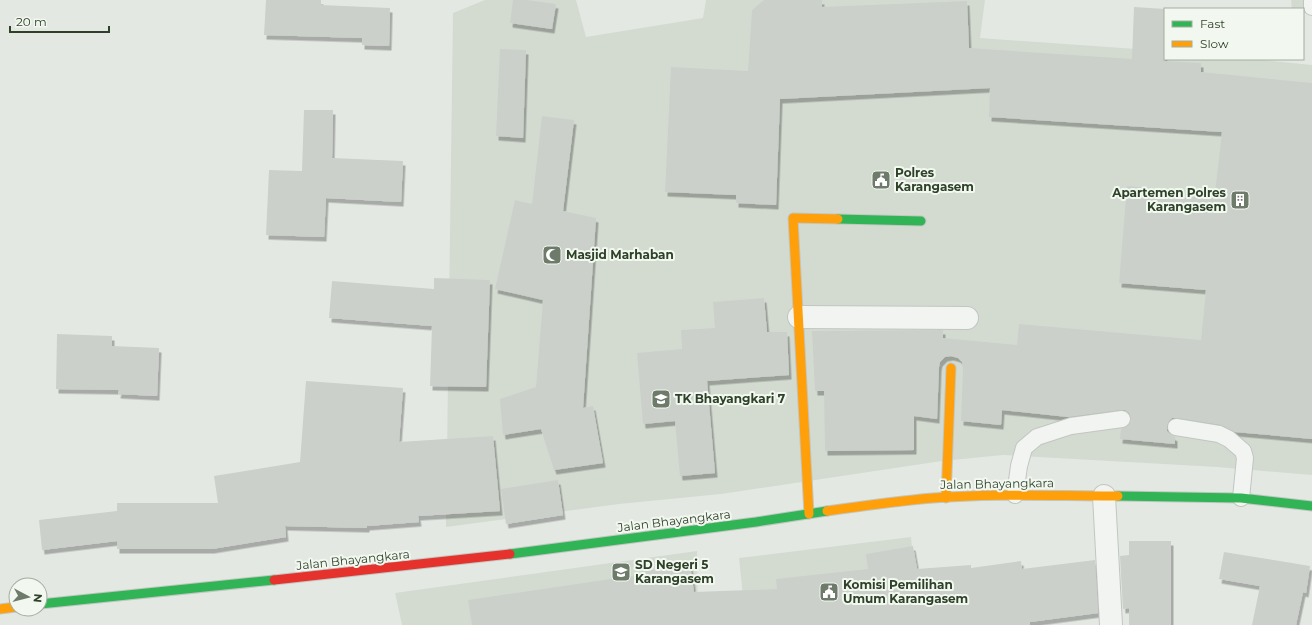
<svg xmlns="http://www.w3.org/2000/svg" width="1312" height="625" font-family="Montserrat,sans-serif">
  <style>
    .built { fill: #d3dbd1 }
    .building { fill: #ccd0cb; filter: url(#shadow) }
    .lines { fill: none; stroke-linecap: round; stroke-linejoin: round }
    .lane-casing { stroke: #c2c6c1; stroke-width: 18 }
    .street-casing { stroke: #c2c6c1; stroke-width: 24 }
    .fast-casing { stroke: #c2c6c1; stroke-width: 11 }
    .slow-casing { stroke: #c2c6c1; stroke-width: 11 }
    .jam-casing { stroke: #c2c6c1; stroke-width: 11 }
    .lane { stroke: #f2f4f2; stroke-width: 16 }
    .street { stroke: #f2f4f2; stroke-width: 22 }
    .fast { stroke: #30b455; stroke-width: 9 }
    .slow { stroke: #ff9f0a; stroke-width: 9 }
    .jam { stroke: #e5322d; stroke-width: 9 }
    .labels { text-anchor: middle; stroke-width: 4; stroke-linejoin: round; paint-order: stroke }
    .poi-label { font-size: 12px; font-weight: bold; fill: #2e4129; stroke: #f2f7f0; text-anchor: start }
    .street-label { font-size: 12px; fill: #2e4129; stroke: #f2f7f0 }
  </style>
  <defs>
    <filter id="shadow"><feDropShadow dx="2.5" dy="4.5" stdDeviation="0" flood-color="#0004"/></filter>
  </defs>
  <rect width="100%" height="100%" fill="#e4e8e3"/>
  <g class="built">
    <polygon points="485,0 576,0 586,37 703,18 706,0 985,0 980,38 1165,51 1165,59 1254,59 1312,65 1312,475 1217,467 1003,455 942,461 721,494 619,504 446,527 453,13"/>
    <polygon points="1291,0 1312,0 1312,13 1303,13 1303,9 1292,9"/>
    <polygon points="911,537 919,625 746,625 739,558"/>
    <polygon points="697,551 698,625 402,625 395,593"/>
  </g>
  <g class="building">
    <polygon points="266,0 321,0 321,5 390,8 389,46 362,45 362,38 264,35"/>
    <polygon points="513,0 527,0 556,4 552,29 510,23"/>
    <polygon points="764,0 822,0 822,7 967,1 969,48 1132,59 1134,7 1165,9 1165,61 1201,63 1201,72 1312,83 1312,439 1235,432 1221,425 1177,418 1172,418 1169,421 1167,426 1167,431 1170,434 1175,437 1175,444 1120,439 1121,429 1128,426 1131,422 1131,418 1129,413 1125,410 1121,410 1068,417 1002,410 1001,425 961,421 963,368 962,362 958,358 951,356 945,357 940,362 939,367 937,419 914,416 914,450 825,451 824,391 815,391 812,331 943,330 943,338 1017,345 1019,324 1201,340 1206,290 1119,283 1127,186 1215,193 1222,132 989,117 990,88 780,99 776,205 736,203 736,195 665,192 671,67 748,71 752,10"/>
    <polygon points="500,49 526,50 523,138 496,136"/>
    <polygon points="304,110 333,110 332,158 403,161 401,202 326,198 324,237 266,235 269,170 302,171"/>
    <polygon points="542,116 574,120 563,211 596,218 583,408 593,406 603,463 554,470 541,429 503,435 500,399 536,387 543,300 495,289 515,200 532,204"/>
    <polygon points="434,278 490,280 486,387 430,386 432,326 329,318 332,281 434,289"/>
    <polygon points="764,298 767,332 787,332 789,375 707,381 715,473 680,476 675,421 643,424 637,353 682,349 681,330 715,328 713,302"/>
    <polygon points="57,334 112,336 112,346 159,348 157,396 118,394 119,390 56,389"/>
    <polygon points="306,381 403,388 399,442 493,436 500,511 418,516 419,522 367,526 367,528 285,526 286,537 212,549 117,549 117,541 42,550 39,520 117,511 117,503 218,503 214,476 300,462"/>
    <polygon points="558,480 563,515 506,524 501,489"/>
    <polygon points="1129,541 1171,541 1171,625 1129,625 1129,608 1123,609 1120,556 1129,555"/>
    <polygon points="913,546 917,569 971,565 971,568 1021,561 1022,569 1095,560 1098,613 1030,622 1030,625 472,625 468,600 638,575 638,572 690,564 694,592 777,589 776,579 868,569 866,554"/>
    <polygon points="1224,552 1310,566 1306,593 1303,592 1296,625 1252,625 1260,586 1219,579"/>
  </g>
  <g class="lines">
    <defs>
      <g id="lane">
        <polyline points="1312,0 1312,7"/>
        <polyline points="1176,427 1219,434 1229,439 1243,451 1245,458 1241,498"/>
        <polyline points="1015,495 1019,466 1024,448 1037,437 1071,426 1122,419"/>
      </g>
      <g id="street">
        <polyline points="799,317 967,318"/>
        <polyline points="1104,496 1111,625"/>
      </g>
      <g id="fast">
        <polyline points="838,219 921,221"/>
        <polyline points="1118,496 1241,498 1312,506"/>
        <polyline points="510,554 756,522 827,511"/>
        <polyline points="40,604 274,580"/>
      </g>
      <g id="slow">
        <polyline points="946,498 951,368"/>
        <path d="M827,511C862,506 897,501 933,498C994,493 1056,496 1118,496"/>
        <polyline points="809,514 793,218 838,219"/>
        <polyline points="0,609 16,607"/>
      </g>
      <polyline id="jam" points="274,580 510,554"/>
    </defs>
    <use href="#lane" class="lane-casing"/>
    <use href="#street" class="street-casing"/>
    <use href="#fast" class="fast-casing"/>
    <use href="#slow" class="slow-casing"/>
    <use href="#jam" class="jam-casing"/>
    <use href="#lane" class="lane"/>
    <use href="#street" class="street"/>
    <use href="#fast" class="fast"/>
    <use href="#slow" class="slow"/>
    <use href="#jam" class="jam"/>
  </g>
  <defs>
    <symbol id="civic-square" viewBox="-11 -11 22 22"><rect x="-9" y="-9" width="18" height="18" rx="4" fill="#6e7b6a" stroke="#f2f7f0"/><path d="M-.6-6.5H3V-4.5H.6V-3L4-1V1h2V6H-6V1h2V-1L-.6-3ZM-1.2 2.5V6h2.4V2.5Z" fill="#fff"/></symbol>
    <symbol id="building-square" viewBox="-11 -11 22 22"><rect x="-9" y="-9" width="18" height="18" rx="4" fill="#6e7b6a" stroke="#f2f7f0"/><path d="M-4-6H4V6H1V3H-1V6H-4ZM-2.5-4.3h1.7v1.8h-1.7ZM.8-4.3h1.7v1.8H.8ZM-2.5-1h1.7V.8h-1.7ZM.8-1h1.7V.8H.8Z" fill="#fff"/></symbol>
    <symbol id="mosque-square" viewBox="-11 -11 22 22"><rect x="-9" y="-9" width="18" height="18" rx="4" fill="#6e7b6a" stroke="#f2f7f0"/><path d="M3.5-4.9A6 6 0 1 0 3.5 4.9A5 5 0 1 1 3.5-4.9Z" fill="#fff"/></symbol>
    <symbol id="school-square" viewBox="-11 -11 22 22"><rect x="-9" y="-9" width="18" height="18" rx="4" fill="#6e7b6a" stroke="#f2f7f0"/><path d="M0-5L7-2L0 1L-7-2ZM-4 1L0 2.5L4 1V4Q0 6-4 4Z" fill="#fff"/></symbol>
  </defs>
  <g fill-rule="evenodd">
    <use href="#civic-square" x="870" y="169" width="22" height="22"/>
    <use href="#building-square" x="1229" y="189" width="22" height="22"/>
    <use href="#mosque-square" x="541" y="244" width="22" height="22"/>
    <use href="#school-square" x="650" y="388" width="22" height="22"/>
    <use href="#school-square" x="610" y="561" width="22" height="22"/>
    <use href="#civic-square" x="818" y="581" width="22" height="22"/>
  </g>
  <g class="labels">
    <g class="poi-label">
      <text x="895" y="177">Polres<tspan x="895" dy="14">Karangasem</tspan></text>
      <text x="1226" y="197" text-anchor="end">Apartemen Polres<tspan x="1226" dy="14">Karangasem</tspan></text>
      <text x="566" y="259">Masjid Marhaban</text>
      <text x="675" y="403">TK Bhayangkari 7</text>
      <text x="635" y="569">SD Negeri 5<tspan x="635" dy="14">Karangasem</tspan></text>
      <text x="843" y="589">Komisi Pemilihan<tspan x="843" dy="14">Umum Karangasem</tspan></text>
    </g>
    <g class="street-label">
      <text transform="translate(997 484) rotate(-1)" y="4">Jalan Bhayangkara</text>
      <text transform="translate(674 521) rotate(-7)" y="4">Jalan Bhayangkara</text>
      <text transform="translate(353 560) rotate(-6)" y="4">Jalan Bhayangkara</text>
    </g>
  </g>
  <rect x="1164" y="8" width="140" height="52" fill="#f2f7f0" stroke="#a4aea0"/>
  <rect x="1172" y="21" width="20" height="6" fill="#30b455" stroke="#a4aea0"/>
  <text x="1200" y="28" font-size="12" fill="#2e4129">Fast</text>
  <rect x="1172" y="41" width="20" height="6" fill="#ff9f0a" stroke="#a4aea0"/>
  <text x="1200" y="48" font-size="12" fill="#2e4129">Slow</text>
  <g transform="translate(28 597) rotate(97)"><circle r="19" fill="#f2f7f0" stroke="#a4aea0"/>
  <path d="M0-3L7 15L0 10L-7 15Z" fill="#6e7b6a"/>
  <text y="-6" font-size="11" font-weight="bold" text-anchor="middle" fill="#2e4129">N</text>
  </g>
  <path d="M10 26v6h99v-6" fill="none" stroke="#2e4129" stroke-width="2"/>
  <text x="16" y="26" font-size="12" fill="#2e4129" stroke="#f2f7f0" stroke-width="3" paint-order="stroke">20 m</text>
</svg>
